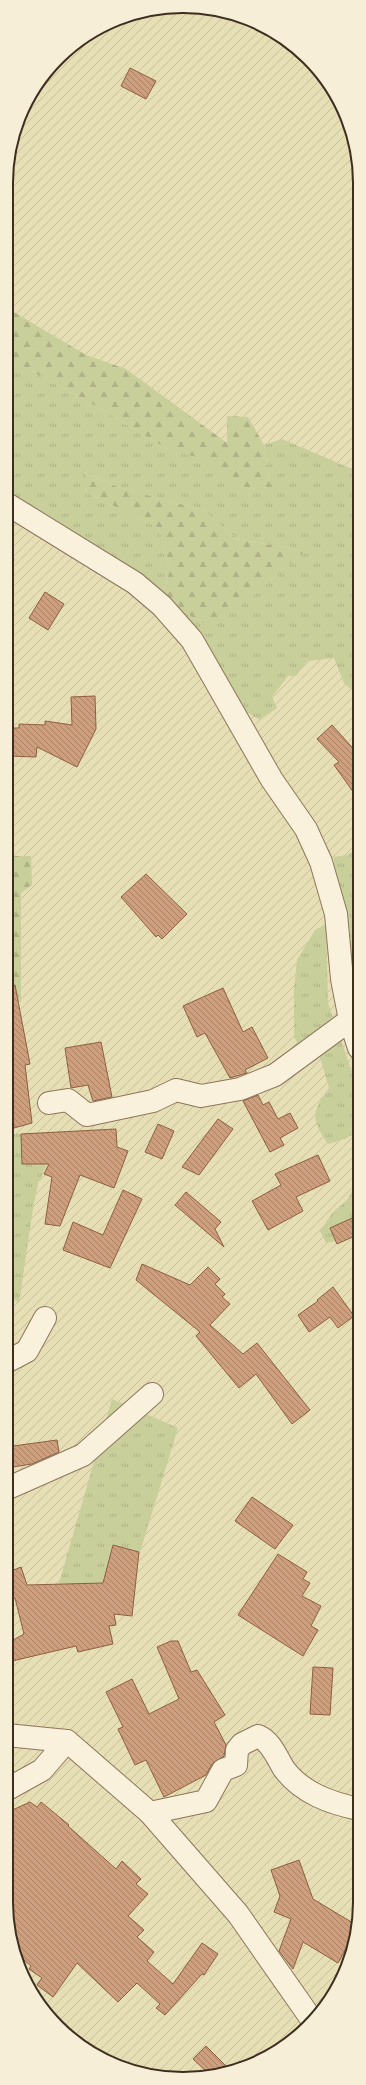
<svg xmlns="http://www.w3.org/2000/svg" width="366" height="2085" font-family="'Times New Roman',serif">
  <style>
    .farmland { fill: url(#farmland-furrows) }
    .grass { fill: url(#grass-tufts) }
    .forest { fill: url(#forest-firs) }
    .building { fill: url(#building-back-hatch); stroke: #8d5f41 }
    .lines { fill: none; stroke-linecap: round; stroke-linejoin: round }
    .minor-casing { stroke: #8d765c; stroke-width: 24 }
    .minor { stroke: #faf1dc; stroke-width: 22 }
    .rim { fill: none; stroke: #3d2e20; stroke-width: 2 }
  </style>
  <defs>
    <pattern id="farmland-furrows" width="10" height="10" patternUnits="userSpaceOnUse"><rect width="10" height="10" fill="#e6deb5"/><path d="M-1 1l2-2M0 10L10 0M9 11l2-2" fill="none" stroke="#c6bf9b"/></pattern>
    <pattern id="grass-tufts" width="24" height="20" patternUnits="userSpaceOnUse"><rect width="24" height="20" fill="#c9cf9b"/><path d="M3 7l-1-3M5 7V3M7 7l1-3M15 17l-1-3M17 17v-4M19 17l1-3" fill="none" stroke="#aeb285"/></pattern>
    <pattern id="forest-firs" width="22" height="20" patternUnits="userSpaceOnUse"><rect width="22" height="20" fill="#c9cf9b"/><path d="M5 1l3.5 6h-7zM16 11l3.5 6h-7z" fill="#aeb285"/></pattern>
    <pattern id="building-back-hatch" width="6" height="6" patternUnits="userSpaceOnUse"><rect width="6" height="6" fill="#cf9f7d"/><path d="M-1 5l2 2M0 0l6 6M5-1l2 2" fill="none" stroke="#a98266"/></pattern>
  </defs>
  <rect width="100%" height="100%" fill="#f0e4c8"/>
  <polygon class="farmland" points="206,7 261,24 308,58 342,105 360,171 359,1925 336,1990 300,2035 240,2070 172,2079 115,2065 58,2027 19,1970 6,1902 7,160 30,95 75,43 137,12"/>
  <g class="grass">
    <polygon points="7,358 96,406 171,451 202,457 246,489 271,487 264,445 282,439 350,468 359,474 359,697 344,683 334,658 307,661 296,676 288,676 272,697 277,708 260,720 243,710 222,718 197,634 168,611 182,611 203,623 272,579 305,551 237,539 203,510 120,488 84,472 87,493 159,528 170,570 161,599 7,496"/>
    <polygon points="359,848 359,976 354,982 359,979 359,1059 351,1035 334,878 334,857 347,855"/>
    <path d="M326,924L328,1003L359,1092V1131L345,1139L328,1144C311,1119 311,1112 329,1088L318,1051L303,1052L294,1037V988L297,960L315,930Z"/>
    <polygon points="52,1133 48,1162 38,1184 33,1209 19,1303 7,1294 7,1134"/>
    <polygon points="357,1183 359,1184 359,1200 346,1239 326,1243 320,1231 333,1212 347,1200"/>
    <polygon points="112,1399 178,1428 122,1611 53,1604"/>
  </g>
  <g class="forest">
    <polygon points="7,308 86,355 126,369 227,443 227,416 248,417 264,445 271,487 246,489 202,458 171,451 96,406 7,358"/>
    <polygon points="83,472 120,488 203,510 237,539 305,551 232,613 203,623 182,611 168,611 158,609 170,570 159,528 87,493"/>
    <polygon points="7,557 15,558 9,593 11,603 7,606"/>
    <polygon points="7,856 31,856 32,885 21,893 21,1003 7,993"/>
  </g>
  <g class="building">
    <polygon points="130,68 156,81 146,99 121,86"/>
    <polygon points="45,592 64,604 48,630 29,618"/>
    <polygon points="95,696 96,729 77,767 37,747 36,757 7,756 7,728 19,728 19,724 45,725 45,721 72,725 71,697"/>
    <polygon points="332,725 359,755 359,800 334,765 339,762 317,739"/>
    <polygon points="146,874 187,914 162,939 158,935 156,937 121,897"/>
    <polygon points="15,985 30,1064 25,1065 32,1123 14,1128 7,1060 7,986"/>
    <polygon points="223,988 243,1032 252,1027 268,1058 245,1070 247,1073 230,1078 205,1033 197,1037 183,1006"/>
    <polygon points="101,1042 112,1097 93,1101 88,1085 71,1088 65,1048"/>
    <polygon points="258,1095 263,1105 269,1102 278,1119 290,1113 298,1128 280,1138 284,1145 270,1152 243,1101"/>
    <polygon points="218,1119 233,1129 199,1175 182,1167"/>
    <polygon points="158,1124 174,1131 162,1159 145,1152"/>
    <polygon points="116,1129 117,1147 128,1151 114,1188 80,1175 60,1226 45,1224 52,1177 44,1174 49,1164 22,1164 21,1134"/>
    <polygon points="318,1155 330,1181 296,1197 303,1211 268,1230 252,1201 281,1185 275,1174"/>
    <polygon points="123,1190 142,1199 110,1268 63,1250 73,1222 103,1235"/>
    <polygon points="186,1192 221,1222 215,1229 224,1247 175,1205"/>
    <polygon points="359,1215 359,1234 337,1244 330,1228"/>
    <polygon points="142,1264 190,1285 208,1267 220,1279 215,1284 225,1294 222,1297 230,1304 210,1325 243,1354 257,1343 310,1410 292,1424 256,1374 239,1388 196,1336 200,1332 136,1280"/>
    <polygon points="333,1287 354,1316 338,1328 330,1317 309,1332 298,1315 318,1301 317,1300"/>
    <polygon points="57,1440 59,1452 32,1464 6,1468 6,1447"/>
    <polygon points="252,1497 293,1525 275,1549 235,1521"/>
    <polygon points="113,1545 139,1552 132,1616 114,1614 116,1625 109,1626 113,1644 78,1652 76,1646 12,1661 11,1660 6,1662 6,1644 24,1634 15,1598 6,1601 6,1573 21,1567 27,1585 103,1583"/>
    <polygon points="278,1554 307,1572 303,1579 310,1583 302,1596 321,1606 311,1626 318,1630 303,1656 238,1615"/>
    <polygon points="171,1641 178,1641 191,1672 197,1670 225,1715 214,1722 226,1745 224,1756 212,1764 206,1775 164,1797 146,1760 135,1765 118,1729 123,1727 106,1692 132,1679 149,1714 179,1699 157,1647"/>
    <polygon points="313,1667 333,1668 330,1715 310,1714"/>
    <polygon points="30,1802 37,1807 41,1802 69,1825 68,1826 116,1869 122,1861 141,1879 136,1884 148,1894 128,1916 144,1930 137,1937 154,1952 147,1961 173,1984 202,1943 218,1954 204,1975 202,1974 165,2015 156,2008 160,2004 137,1983 118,2002 77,1963 53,1997 37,1985 42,1978 29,1969 31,1966 16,1953 9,1918 14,1912 6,1901 6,1813"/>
    <polygon points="299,1860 313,1899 358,1926 338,1963 303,1942 293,1969 279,1951 291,1919 274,1912 280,1896 271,1870"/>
    <polygon points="206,2046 231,2071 209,2074 193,2059"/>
  </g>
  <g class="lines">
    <defs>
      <g id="minor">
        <polyline points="7,504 135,583 162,606 192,640 272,780 306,829 321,862 336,914 342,979 350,1020 359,1048"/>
        <polyline points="49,1103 68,1100 87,1115 153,1101 176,1090 201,1096 240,1089 275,1075 350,1020"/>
        <polyline points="6,1362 27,1351 45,1318"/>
        <polyline points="6,1489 83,1455 152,1394"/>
        <path d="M6,1735L67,1741L150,1813L206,1801L223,1770L236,1765L237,1750L242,1744L258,1736C271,1741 277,1758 284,1769C302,1793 330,1803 359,1809"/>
        <polyline points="6,1790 42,1770 67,1741"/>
        <polyline points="150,1813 238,1914 312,2020"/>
      </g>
    </defs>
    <use href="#minor" class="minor-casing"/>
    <use href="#minor" class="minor"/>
  </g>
  <path d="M0 0H366V2085H0ZM183 13H183A170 170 0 0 1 353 183V1902A170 170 0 0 1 183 2072H183A170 170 0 0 1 13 1902V183A170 170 0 0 1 183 13Z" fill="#f7eed8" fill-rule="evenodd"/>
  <path class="rim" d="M183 13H183A170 170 0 0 1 353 183V1902A170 170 0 0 1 183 2072H183A170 170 0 0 1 13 1902V183A170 170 0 0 1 183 13Z"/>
</svg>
